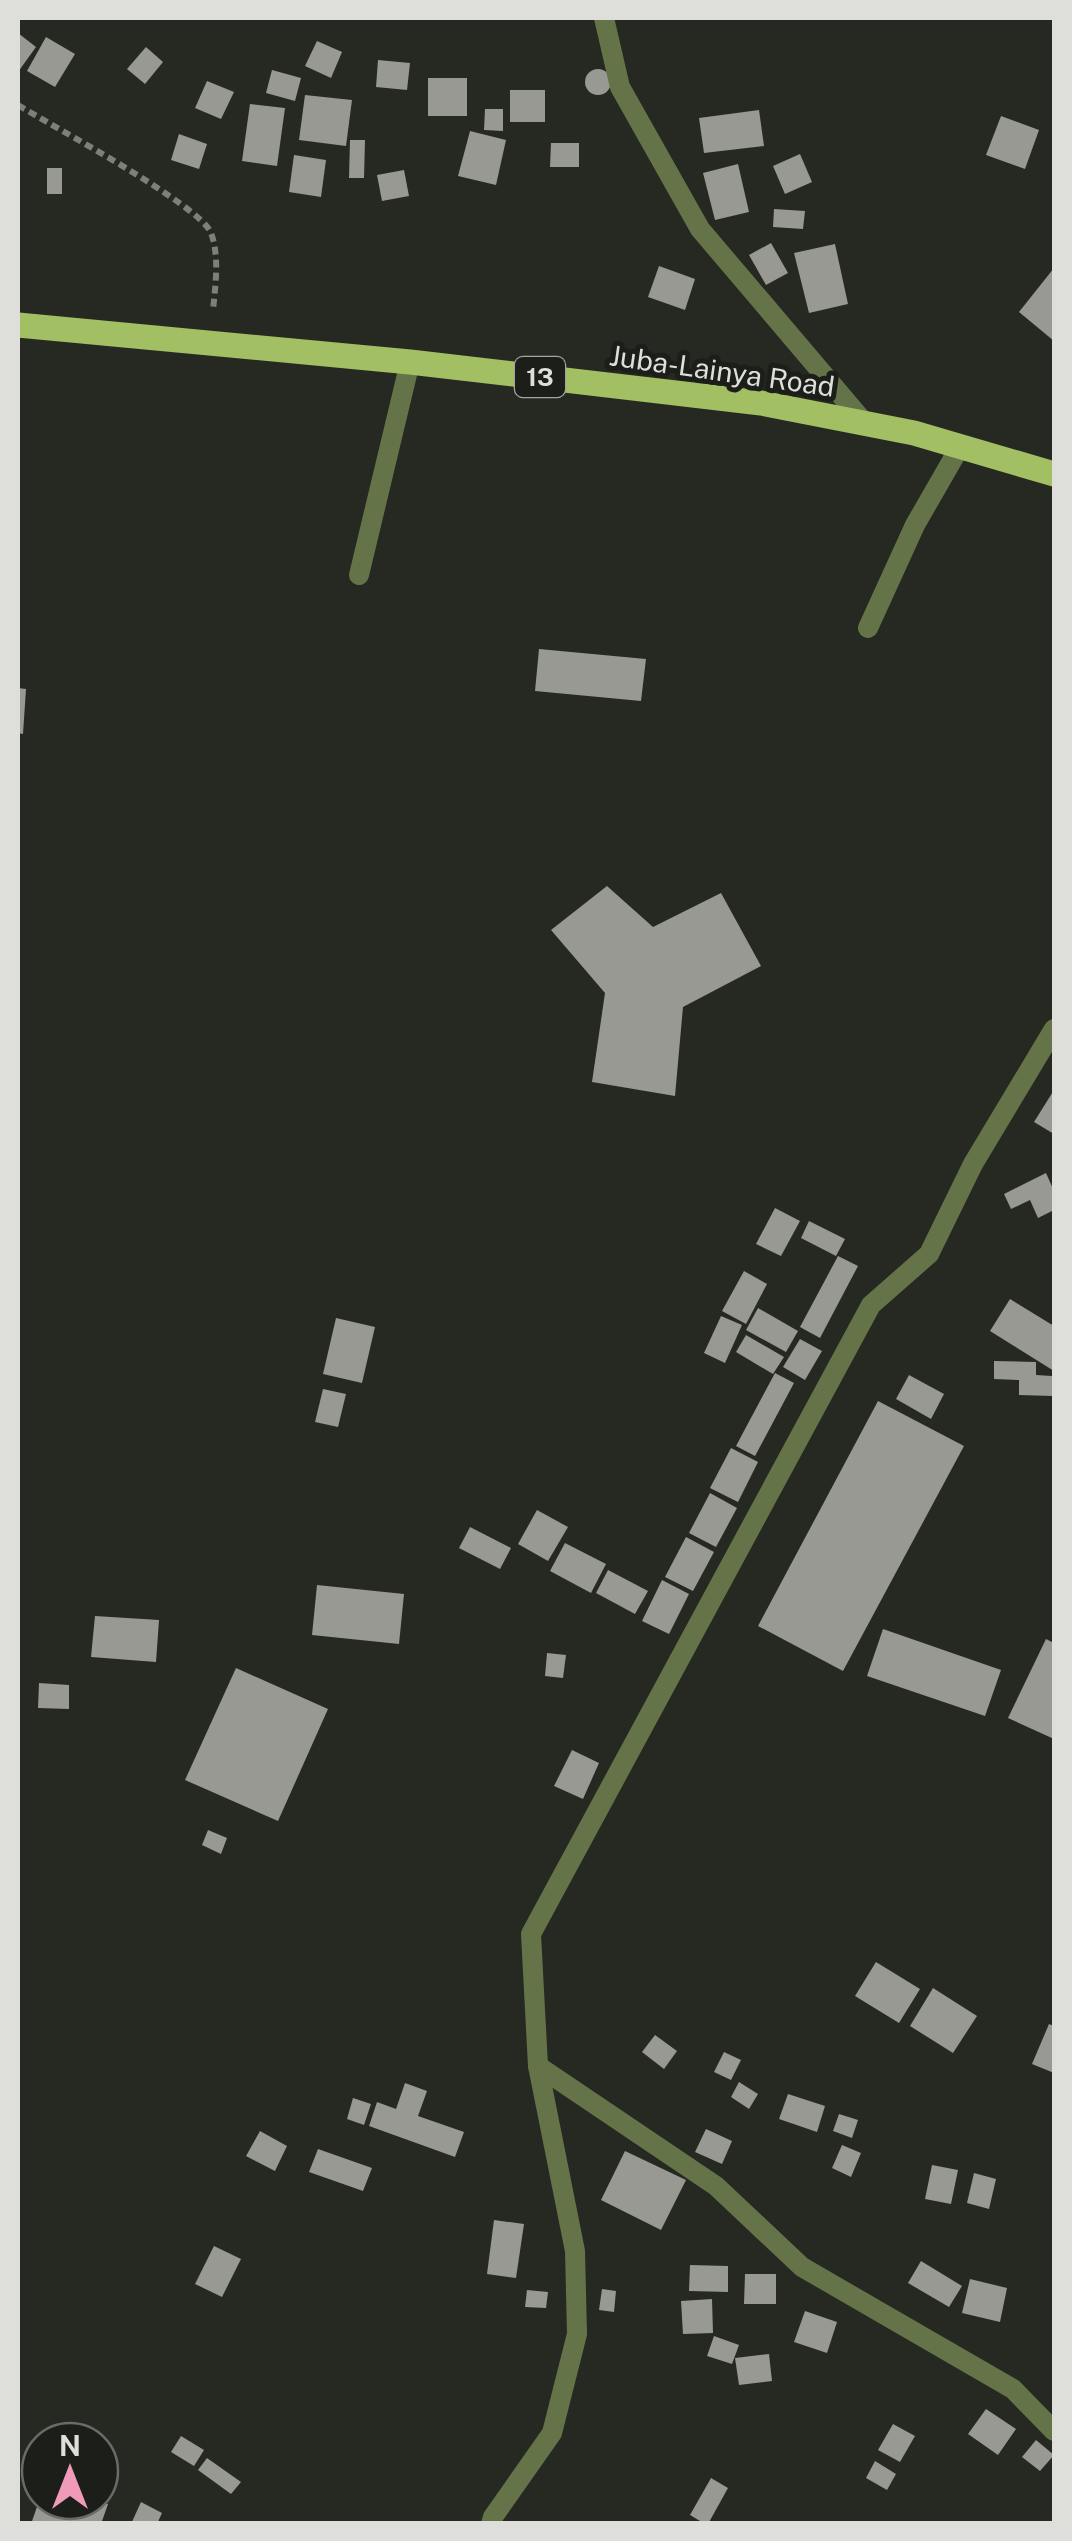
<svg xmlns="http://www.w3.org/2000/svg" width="1072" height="2541" font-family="'Public Sans',sans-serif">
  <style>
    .building { fill: #979992 }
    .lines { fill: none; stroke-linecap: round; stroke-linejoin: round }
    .path { stroke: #7d7f79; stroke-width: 6; stroke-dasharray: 8 5; stroke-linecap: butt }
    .lane { stroke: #657348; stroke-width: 20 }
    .street { stroke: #657348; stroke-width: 20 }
    .primary { stroke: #a2bf64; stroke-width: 25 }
    .labels { text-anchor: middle; stroke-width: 10; stroke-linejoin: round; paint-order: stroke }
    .shield { fill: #1c1e19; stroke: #a4a5a1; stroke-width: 2.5 }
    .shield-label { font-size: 25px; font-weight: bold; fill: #dedfdb }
    .street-label { font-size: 28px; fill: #dedfdb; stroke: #1c1e19 }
  </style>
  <rect width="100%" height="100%" fill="#262822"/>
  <g class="building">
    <polygon points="18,33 36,47 18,72"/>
    <polygon points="46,37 75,54 55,87 27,71"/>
    <polygon points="317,41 342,52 331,78 305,66"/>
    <polygon points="146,47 163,62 145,84 127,69"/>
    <polygon points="378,60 410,63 407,90 376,87"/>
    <circle cx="598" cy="82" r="13"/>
    <polygon points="272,70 301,78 295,101 266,93"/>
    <rect x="428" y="78" width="39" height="38"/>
    <polygon points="207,81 234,92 221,119 195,108"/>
    <rect x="510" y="90" width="35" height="32"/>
    <polygon points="305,95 352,100 346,146 299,140"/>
    <polygon points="250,104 285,108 277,166 242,161"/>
    <polygon points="485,109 503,109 503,131 484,130"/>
    <polygon points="759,110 764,146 704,153 699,118"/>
    <polygon points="1001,116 1039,130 1025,169 986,155"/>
    <polygon points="470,131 506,140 496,185 458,176"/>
    <polygon points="179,134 207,144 199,169 171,160"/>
    <polygon points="350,140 365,140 364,178 349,178"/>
    <polygon points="551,143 579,143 579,167 550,167"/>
    <polygon points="800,154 812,182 785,194 773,166"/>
    <polygon points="294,155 326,160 321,197 289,192"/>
    <polygon points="738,164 749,212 715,220 703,173"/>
    <rect x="47" y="168" width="15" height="26"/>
    <polygon points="404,170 409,196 382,201 377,175"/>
    <polygon points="774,209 805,211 803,229 773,227"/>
    <polygon points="771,243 788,273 766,285 749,255"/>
    <polygon points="835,244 848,304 809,313 794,253"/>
    <polygon points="659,266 695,279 685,310 648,297"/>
    <polygon points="1054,268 1054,341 1019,312"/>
    <polygon points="539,649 646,659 641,701 535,691"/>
    <polygon points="18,688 26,689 23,734 18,733"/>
    <polygon points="607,886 653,927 721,893 761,966 683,1007 675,1096 592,1082 605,993 551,930"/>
    <polygon points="1054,1090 1054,1134 1034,1122"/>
    <polygon points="1046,1173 1054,1191 1054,1210 1038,1218 1030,1200 1011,1209 1004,1194"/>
    <polygon points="775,1208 800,1221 781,1256 756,1244"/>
    <polygon points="809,1221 845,1239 836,1256 801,1238"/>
    <polygon points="838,1256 858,1266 820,1338 800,1327"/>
    <polygon points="744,1271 767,1284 746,1324 722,1311"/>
    <polygon points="1010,1299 1054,1326 1054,1371 990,1331"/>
    <polygon points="758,1308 798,1331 786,1352 746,1330"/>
    <polygon points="721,1316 742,1325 725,1363 704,1353"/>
    <polygon points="336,1318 375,1327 362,1383 323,1374"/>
    <polygon points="746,1335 784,1357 773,1374 736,1352"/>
    <polygon points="800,1339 822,1351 805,1380 783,1367"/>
    <polygon points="994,1361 1036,1362 1036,1375 1052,1376 1052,1396 1019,1395 1019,1380 994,1379"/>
    <polygon points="775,1373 794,1383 755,1456 736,1446"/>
    <polygon points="909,1375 944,1394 931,1419 896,1399"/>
    <polygon points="323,1389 346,1394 338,1427 315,1422"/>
    <polygon points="878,1401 964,1446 843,1671 758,1626"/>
    <polygon points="731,1448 758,1462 738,1502 710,1488"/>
    <polygon points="710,1493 737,1508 716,1547 689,1533"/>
    <polygon points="537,1510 568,1527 548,1561 518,1544"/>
    <polygon points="470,1527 511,1548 500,1569 459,1548"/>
    <polygon points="686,1537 714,1552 693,1591 665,1577"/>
    <polygon points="565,1543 606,1564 591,1593 550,1571"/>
    <polygon points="608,1570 648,1591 635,1614 596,1593"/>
    <polygon points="662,1580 689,1594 669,1634 642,1621"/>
    <polygon points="317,1585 404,1594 399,1644 312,1635"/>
    <polygon points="95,1616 159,1620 156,1662 91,1657"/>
    <polygon points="883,1629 1001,1670 985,1716 867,1676"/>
    <polygon points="1046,1639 1054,1643 1054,1739 1008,1718"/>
    <polygon points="547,1653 566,1655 563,1678 545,1676"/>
    <polygon points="236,1668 328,1709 278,1821 185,1780"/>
    <polygon points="39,1683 69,1685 69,1709 38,1708"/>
    <polygon points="572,1750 599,1763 583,1799 554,1786"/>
    <polygon points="208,1830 227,1838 221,1854 202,1845"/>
    <polygon points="876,1962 920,1989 899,2023 855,1996"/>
    <polygon points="933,1988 977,2016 953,2053 910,2026"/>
    <polygon points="1049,2024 1054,2026 1054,2073 1032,2064"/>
    <polygon points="655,2035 677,2051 664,2069 642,2052"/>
    <polygon points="724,2052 741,2060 731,2080 714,2072"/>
    <polygon points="739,2082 758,2094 749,2109 731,2097"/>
    <polygon points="405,2083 427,2091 418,2116 464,2132 455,2157 369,2126 377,2102 396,2109"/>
    <polygon points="788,2094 825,2106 817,2132 779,2119"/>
    <polygon points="353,2098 371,2104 364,2125 347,2119"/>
    <polygon points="839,2114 858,2120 852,2138 833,2131"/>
    <polygon points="706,2129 732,2141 722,2164 695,2152"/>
    <polygon points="260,2131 287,2146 275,2171 246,2156"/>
    <polygon points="842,2145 861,2153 851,2177 832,2168"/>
    <polygon points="318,2149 372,2168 363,2191 309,2172"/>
    <polygon points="625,2151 686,2180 661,2230 601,2200"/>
    <polygon points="932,2165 958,2170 951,2204 925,2199"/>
    <polygon points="974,2173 996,2179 989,2209 967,2203"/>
    <polygon points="494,2220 524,2224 516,2278 487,2274"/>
    <polygon points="214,2246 241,2259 222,2297 195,2284"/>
    <polygon points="921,2261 962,2286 949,2307 908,2283"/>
    <polygon points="690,2265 728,2266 728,2292 689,2291"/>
    <polygon points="745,2274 776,2274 776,2304 744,2304"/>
    <polygon points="970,2279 1007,2288 1000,2322 962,2313"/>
    <polygon points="602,2289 616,2291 614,2312 599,2310"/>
    <polygon points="527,2290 548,2292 546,2308 525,2307"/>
    <polygon points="712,2299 713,2333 683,2334 681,2301"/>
    <polygon points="805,2311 837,2322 827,2353 794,2342"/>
    <polygon points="714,2336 739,2345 732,2364 707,2356"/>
    <polygon points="769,2354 772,2381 739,2385 735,2358"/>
    <polygon points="986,2409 1016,2429 998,2455 968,2434"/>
    <polygon points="893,2424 915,2436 900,2462 878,2450"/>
    <polygon points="181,2436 204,2450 194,2466 171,2452"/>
    <polygon points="1036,2440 1054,2455 1040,2471 1022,2457"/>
    <polygon points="207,2458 241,2482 231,2494 198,2470"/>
    <polygon points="875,2461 896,2474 887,2490 866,2478"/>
    <polygon points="711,2478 728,2488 708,2524 705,2524 690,2515"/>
    <polygon points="39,2501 99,2501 108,2504 101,2524 31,2524"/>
    <polygon points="141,2502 162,2513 157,2524 131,2524"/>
  </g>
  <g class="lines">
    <path class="path" d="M18,105C52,126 200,205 211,233C220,257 215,287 213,311"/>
    <g class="lane">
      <polyline points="359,575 410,362"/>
      <polyline points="868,628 915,525 961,445"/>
    </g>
    <g class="street">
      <polyline points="604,18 620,87 700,229 863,421"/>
      <polyline points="538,2066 716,2186 802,2267 1013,2389 1054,2431"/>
      <polyline points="491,2524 493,2517 552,2433 577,2334 575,2251 538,2066 531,1934 871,1305 929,1254 973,1164 1054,1029"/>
    </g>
    <polyline class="primary" points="18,325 410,362 761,403 914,433 1054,474"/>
  </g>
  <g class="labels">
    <rect class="shield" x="515" y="357" width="50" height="40" rx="8"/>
    <g class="shield-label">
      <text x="540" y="386">13</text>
    </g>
    <g class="street-label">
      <text transform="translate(722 371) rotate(8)" y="10">Juba-Lainya Road</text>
    </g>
  </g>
  <rect width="1072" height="2541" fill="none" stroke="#dedfdb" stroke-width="40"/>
  <g transform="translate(70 2471)"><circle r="48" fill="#1c1e19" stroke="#6a6b67" stroke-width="2.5"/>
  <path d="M0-8L18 38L0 25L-18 38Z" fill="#ef9ab9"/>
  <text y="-15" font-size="28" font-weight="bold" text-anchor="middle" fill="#dedfdb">N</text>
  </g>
</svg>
